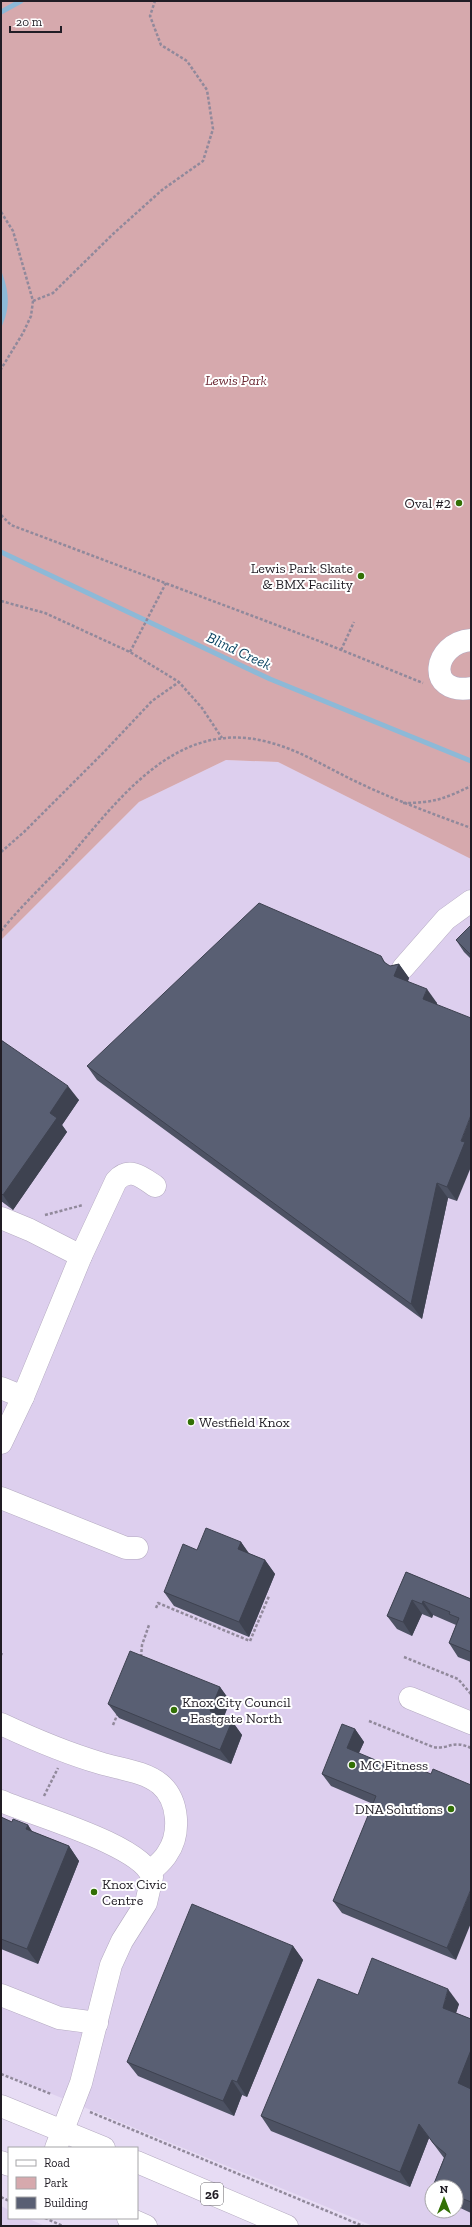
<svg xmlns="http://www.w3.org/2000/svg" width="472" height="2227" font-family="'Zilla Slab',serif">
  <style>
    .built { fill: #ddcfee; fill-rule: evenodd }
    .green { fill: #d6a9ad }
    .water { fill: #8db9d7 }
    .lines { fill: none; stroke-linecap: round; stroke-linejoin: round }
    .stream { stroke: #8db9d7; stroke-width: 5 }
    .minor-casing { stroke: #b4aac0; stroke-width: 23 }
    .highway-casing { stroke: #b4aac0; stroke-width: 23 }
    .path { stroke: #91899b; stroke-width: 2.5; stroke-dasharray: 3 2; stroke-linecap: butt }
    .minor { stroke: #fff; stroke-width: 22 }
    .highway { stroke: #fff; stroke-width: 22 }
    .wall { fill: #4d5263 }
    .shaded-wall { fill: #3e4250 }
    .building { fill: #595f73; stroke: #3e4250 }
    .poi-dot { fill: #327005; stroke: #fff; stroke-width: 1.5 }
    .labels { text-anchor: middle; stroke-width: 4; stroke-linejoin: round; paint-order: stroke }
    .shield { fill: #fff; stroke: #646166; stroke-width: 1 }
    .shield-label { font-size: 13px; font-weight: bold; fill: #211d25 }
    .park-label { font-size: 14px; font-style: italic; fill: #6c2a34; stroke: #fff }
    .poi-label { font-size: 14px; fill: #211d25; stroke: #fff; text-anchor: start }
    .water-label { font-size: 15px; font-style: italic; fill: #0c4563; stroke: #fff }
  </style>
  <rect width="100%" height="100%" fill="#e7dcf4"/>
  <g class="built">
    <path d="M226,760L278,762L471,859V2226H373L1,2073V940L139,802ZM432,2187H456V2211H432Z"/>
    <polygon points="1,2206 9,2210 9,2218 27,2218 45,2226 1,2226"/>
  </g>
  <polygon class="green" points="1,1 471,1 471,859 278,762 226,760 139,802 1,940"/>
  <path class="water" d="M1,270C9,291 11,307 1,328Z"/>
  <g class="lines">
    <g class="stream">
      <polyline points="1,12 21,1"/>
      <polyline points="1,552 270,679 471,761"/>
    </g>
    <defs>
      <g id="minor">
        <path d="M471,640C433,643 425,695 471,688"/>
        <polyline points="403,968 446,919 471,901"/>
        <polyline points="1,1218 30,1230 81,1256"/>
        <polyline points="1,1388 23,1397"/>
        <path d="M1,1443L23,1397L81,1256L116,1181C129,1166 142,1177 155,1186"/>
        <polyline points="1,1498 126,1548 137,1548"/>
        <polyline points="410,1698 471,1723"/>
        <path d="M1,1724C33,1739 66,1753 100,1763C119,1769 144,1771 160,1784C179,1800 181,1834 167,1854C163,1861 156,1866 150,1872"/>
        <path d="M1,1801C33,1815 142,1845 152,1877L146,1903L122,1941L111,1965L81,2083L56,2148"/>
        <polyline points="1,1995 59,2018 97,2023"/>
      </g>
      <g id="highway">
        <polyline points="1,2106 104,2148"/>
        <polyline points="1,2162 9,2165"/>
        <polyline points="137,2162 287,2226"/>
        <polyline points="128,2218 146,2226"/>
      </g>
    </defs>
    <use href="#minor" class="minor-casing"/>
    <use href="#highway" class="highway-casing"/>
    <g class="path">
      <polyline points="1,212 13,231 33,301 31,316 23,333 1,369"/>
      <polyline points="33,301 53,293 113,234 162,190 203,161 213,129 207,90 187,61 161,45 150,16 155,1"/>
      <polyline points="1,515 11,525 319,641 423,683"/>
      <polyline points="1,601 45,613 130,652 179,682 202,708 222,738"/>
      <polyline points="341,650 354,622"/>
      <polyline points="130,652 166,583"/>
      <path d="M403,803C433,803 444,799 471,786"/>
      <polyline points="1,852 24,832 105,751 152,701 179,682"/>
      <path d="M1,931C21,906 44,885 65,862C117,802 175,717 268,742C300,750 329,769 359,783C395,800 433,814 471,828"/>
      <polyline points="45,1215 83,1205"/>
      <polyline points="156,1608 158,1603 250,1641 269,1596"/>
      <polyline points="1,1655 2,1653"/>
      <polyline points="141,1657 142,1645 149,1625"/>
      <polyline points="404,1657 458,1679 471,1694"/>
      <path d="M369,1721L433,1747C450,1750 451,1739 471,1748"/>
      <polyline points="113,1725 118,1713"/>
      <polyline points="44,1796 58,1768"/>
      <polyline points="1,2074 51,2094"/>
      <polyline points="90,2112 363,2226"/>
      <polyline points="1,2197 9,2201"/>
      <polyline points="45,2218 63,2226"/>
    </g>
    <use href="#minor" class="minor"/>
    <use href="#highway" class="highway"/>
  </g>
  <g class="wall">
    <polygon points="471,925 471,959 464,952 456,940"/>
    <polygon points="381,956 386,964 390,966 399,964 409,978 408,981 437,1003 457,1201 448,1198 422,1319 97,1080 87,1066"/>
    <polygon points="1,1040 79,1100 62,1125 67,1132 13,1210 1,1201"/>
    <polygon points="241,1542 248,1553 265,1560 275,1574 249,1637 174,1606 164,1592 197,1550"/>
    <polygon points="406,1572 471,1599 471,1662 458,1657 449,1643 456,1625 433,1615 432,1618 422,1614 412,1636 397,1629 387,1616"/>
    <polygon points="220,1687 230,1701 224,1717 232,1721 242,1735 231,1764 119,1718 108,1704"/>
    <polygon points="355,1729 364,1742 359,1753 456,1960 342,1913 333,1901 373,1804 331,1786 322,1774"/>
    <polygon points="1,1817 12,1822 28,1825 31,1831 69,1846 79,1861 38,1964 1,1949"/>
    <polygon points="293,1946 303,1960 247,2097 242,2095 234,2116 138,2076 127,2062"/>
    <polygon points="358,1995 459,2004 456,2013 471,2019 471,2213 456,2206 456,2187 434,2187 433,2186 444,2158 429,2138 410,2187 271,2131 261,2116"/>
  </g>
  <g class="shaded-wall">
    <polygon points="399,964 409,978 404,991 394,976"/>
    <polygon points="427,989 437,1003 433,1013 423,999"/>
    <polygon points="68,1086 79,1100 62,1125 67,1132 13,1210 3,1195 50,1113"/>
    <polygon points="471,1115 471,1167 457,1201 447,1187 461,1141"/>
    <polygon points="437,1183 448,1198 422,1319 411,1304"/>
    <polygon points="241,1542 251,1556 238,1549"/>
    <polygon points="265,1560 275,1574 249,1637 239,1622"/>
    <polygon points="412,1600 422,1614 412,1636 403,1622"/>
    <polygon points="423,1601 433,1615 432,1618 422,1604"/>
    <polygon points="220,1687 230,1701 220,1726 210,1711"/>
    <polygon points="232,1721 242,1735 231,1764 220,1750"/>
    <polygon points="355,1729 364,1742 355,1761 347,1748"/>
    <polygon points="28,1825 38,1840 26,1829"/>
    <polygon points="69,1846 79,1861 38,1964 27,1949"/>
    <polygon points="471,1889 471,1923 456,1960 447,1948"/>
    <polygon points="293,1946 303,1960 247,2097 237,2082"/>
    <polygon points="448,1989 459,2004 453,2022 443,2008"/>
    <polygon points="471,2050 471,2092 458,2083"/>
    <polygon points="232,2080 242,2095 234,2116 223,2101"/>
    <polygon points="419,2124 429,2138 410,2187 400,2172"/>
  </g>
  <g class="building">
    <polygon points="259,903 381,956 384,962 390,966 399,964 394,976 427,989 423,999 471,1018 471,1115 461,1141 465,1142 447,1187 437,1183 411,1304 87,1066"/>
    <polygon points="471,925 471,955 456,940"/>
    <polygon points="1,1040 68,1086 50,1113 57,1118 3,1195 1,1193"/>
    <polygon points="206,1528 241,1542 238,1549 265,1560 239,1622 164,1592 183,1544 197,1550"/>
    <polygon points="406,1572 471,1599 471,1652 449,1643 459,1618 449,1614 450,1612 423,1601 422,1604 412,1600 403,1622 387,1616"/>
    <polygon points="130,1651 220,1687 210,1711 232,1721 220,1750 108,1704"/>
    <polygon points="342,1724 355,1729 347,1748 399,1770 402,1762 431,1774 433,1769 471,1785 471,1889 447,1948 333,1901 376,1796 322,1774"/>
    <polygon points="1,1817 12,1822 13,1819 28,1825 26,1829 69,1846 27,1949 1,1939"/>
    <polygon points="192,1904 293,1946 237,2082 232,2080 223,2101 127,2062"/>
    <polygon points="372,1958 448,1989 443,2008 471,2019 471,2050 458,2083 471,2089 471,2202 456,2196 456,2187 435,2187 433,2186 446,2154 434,2144 419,2124 400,2172 261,2116 318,1979 358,1995"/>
  </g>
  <g class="poi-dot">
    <circle cx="459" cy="503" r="4"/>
    <circle cx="361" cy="576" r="4"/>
    <circle cx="191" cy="1422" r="4"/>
    <circle cx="174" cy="1710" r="4"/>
    <circle cx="352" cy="1765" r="4"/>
    <circle cx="451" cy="1809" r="4"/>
    <circle cx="94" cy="1892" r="4"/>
  </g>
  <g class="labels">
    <rect class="shield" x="201" y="2183" width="22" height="22" rx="3"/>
    <g class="shield-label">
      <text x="212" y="2199">26</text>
    </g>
    <g class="park-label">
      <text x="236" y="385">Lewis Park</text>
    </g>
    <g class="poi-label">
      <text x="451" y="508" text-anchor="end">Oval #2</text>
      <text x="353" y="573" text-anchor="end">Lewis Park Skate<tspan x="353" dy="16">&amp; BMX Facility</tspan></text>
      <text x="199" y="1427">Westfield Knox</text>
      <text x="182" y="1707">Knox City Council<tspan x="182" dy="16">- Eastgate North</tspan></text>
      <text x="360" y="1770">MC Fitness</text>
      <text x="443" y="1814" text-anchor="end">DNA Solutions</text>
      <text x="102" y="1889">Knox Civic<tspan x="102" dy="16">Centre</tspan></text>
    </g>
    <g class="water-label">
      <text transform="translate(239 651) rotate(25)" y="5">Blind Creek</text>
    </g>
  </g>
  <rect width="472" height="2227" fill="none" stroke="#211d25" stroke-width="4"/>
  <rect x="8" y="2147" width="130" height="72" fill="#ffffff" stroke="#a6a5a8"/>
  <rect x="16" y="2160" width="20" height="6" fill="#ffffff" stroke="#a6a5a8"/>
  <text x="44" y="2167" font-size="12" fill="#211d25">Road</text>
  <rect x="16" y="2177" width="20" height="12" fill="#d6a9ad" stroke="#a6a5a8"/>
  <text x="44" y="2187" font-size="12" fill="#211d25">Park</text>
  <rect x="16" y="2197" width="20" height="12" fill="#595f73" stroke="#a6a5a8"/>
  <text x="44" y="2207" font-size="12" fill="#211d25">Building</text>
  <g transform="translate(444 2199)"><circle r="19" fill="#ffffff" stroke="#a6a5a8"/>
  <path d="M0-3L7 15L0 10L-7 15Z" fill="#327005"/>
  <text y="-6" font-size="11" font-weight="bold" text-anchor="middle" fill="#211d25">N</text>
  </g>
  <path d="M10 26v6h51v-6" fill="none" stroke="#211d25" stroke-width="2"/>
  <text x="16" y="26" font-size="12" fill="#211d25" stroke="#ffffff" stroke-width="3" paint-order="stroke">20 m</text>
</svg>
